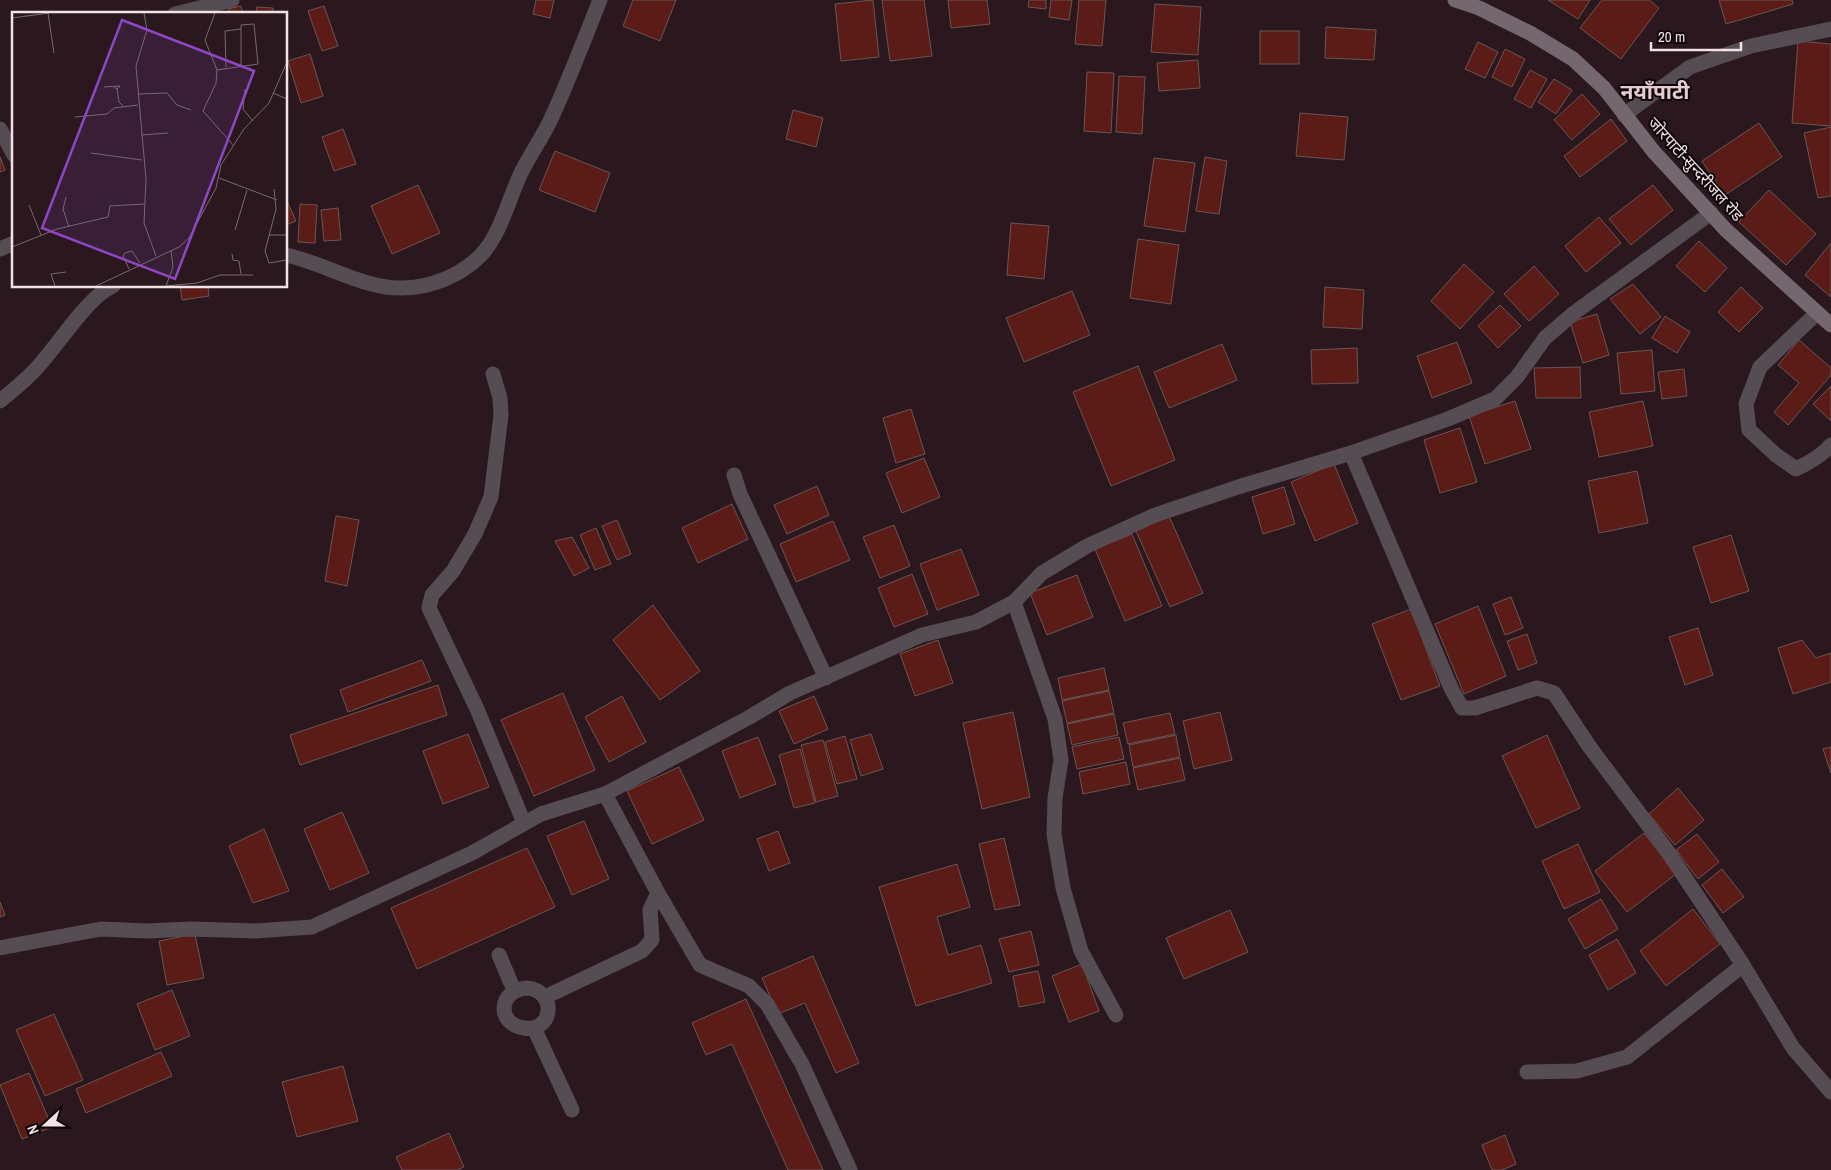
<svg xmlns="http://www.w3.org/2000/svg" width="1831" height="1170" font-family="'Archivo Narrow','Noto Sans Devanagari',sans-serif">
  <style>
    .building { fill: #5b1c18; stroke: #6c5552 }
    .lines { fill: none; stroke-linecap: round; stroke-linejoin: round }
    .service { stroke: #554d53; stroke-width: 15 }
    .minor { stroke: #554d53; stroke-width: 15 }
    .secondary { stroke: #746770; stroke-width: 15 }
    .labels { text-anchor: middle; stroke-width: 4; stroke-linejoin: round; paint-order: stroke }
    .street-label { font-size: 16px; fill: #f0e2e5; stroke: #0e0608 }
    .district-label { font-size: 21px; font-weight: bold; fill: #e6cbd1; stroke: #0e0608 }
    .inset-road { fill: none; stroke: #7a696e; stroke-width: 1 }
    .view { fill: #8d47c5; fill-opacity: 0.15; stroke: #8d47c5; stroke-width: 2.5 }
    .inset-edge { fill: none; stroke: #f0e2e5; stroke-width: 2.5 }
  </style>
  <rect width="100%" height="100%" fill="#2b181e"/>
  <g class="building">
    <polygon points="536,0 554,0 550,18 533,14"/>
    <polygon points="633,0 676,0 660,41 623,26"/>
    <polygon points="873,0 879,57 841,61 835,4"/>
    <polygon points="882,0 924,0 932,56 890,61"/>
    <polygon points="948,0 987,0 990,24 951,28"/>
    <polygon points="1029,0 1046,0 1046,9 1028,7"/>
    <polygon points="1051,0 1072,0 1069,20 1049,17"/>
    <polygon points="1079,0 1106,0 1102,46 1075,44"/>
    <polygon points="1548,0 1590,0 1578,19"/>
    <polygon points="1602,0 1649,0 1659,8 1621,59 1580,28"/>
    <polygon points="1719,0 1792,0 1793,4 1726,24"/>
    <polygon points="1155,4 1201,7 1198,55 1151,52"/>
    <polygon points="241,6 243,14 229,14 228,9"/>
    <polygon points="324,6 338,46 322,51 308,11"/>
    <polygon points="256,7 273,8 274,14 258,14"/>
    <polygon points="1326,27 1376,30 1374,60 1325,58"/>
    <rect x="1260" y="31" width="39" height="33"/>
    <polygon points="1798,41 1831,44 1831,126 1792,123"/>
    <polygon points="1478,42 1498,52 1485,78 1465,69"/>
    <polygon points="1505,49 1525,59 1512,87 1492,77"/>
    <polygon points="310,54 323,96 301,103 288,61"/>
    <polygon points="1198,60 1200,88 1159,91 1157,63"/>
    <polygon points="1530,70 1547,79 1531,108 1514,99"/>
    <polygon points="1087,72 1114,73 1111,133 1084,131"/>
    <polygon points="1119,76 1145,77 1142,134 1116,132"/>
    <polygon points="1554,79 1572,90 1556,114 1538,102"/>
    <polygon points="1582,94 1600,114 1572,140 1554,120"/>
    <polygon points="793,110 823,118 816,147 786,139"/>
    <polygon points="1300,113 1348,117 1344,160 1296,156"/>
    <polygon points="1611,119 1627,141 1580,177 1564,156"/>
    <polygon points="1759,123 1782,157 1725,195 1702,161"/>
    <polygon points="1831,127 1831,196 1818,198 1804,133"/>
    <polygon points="343,129 356,164 334,171 322,137"/>
    <polygon points="555,151 610,173 595,212 539,190"/>
    <polygon points="0,157 5,170 0,172"/>
    <polygon points="1205,157 1227,161 1219,214 1196,211"/>
    <polygon points="1154,158 1195,163 1185,232 1144,226"/>
    <polygon points="418,185 440,233 392,254 371,206"/>
    <polygon points="1653,185 1673,210 1631,245 1609,219"/>
    <polygon points="1769,190 1816,234 1786,265 1739,222"/>
    <polygon points="286,199 296,221 286,225"/>
    <polygon points="300,204 317,205 315,243 298,242"/>
    <polygon points="338,208 341,240 324,241 321,210"/>
    <polygon points="1599,217 1621,243 1586,272 1565,246"/>
    <polygon points="1011,223 1049,226 1044,279 1007,275"/>
    <polygon points="1138,239 1179,245 1171,304 1130,298"/>
    <polygon points="1699,241 1727,268 1705,292 1676,266"/>
    <polygon points="1831,243 1831,297 1805,275"/>
    <polygon points="1464,264 1494,292 1460,329 1431,301"/>
    <polygon points="1534,266 1559,294 1529,321 1504,294"/>
    <polygon points="1633,284 1661,317 1640,334 1610,299"/>
    <polygon points="180,286 208,286 209,296 182,300"/>
    <polygon points="1325,287 1364,290 1362,329 1323,327"/>
    <polygon points="1741,287 1763,308 1739,332 1718,312"/>
    <polygon points="1072,291 1090,335 1024,362 1006,318"/>
    <polygon points="1500,305 1521,326 1498,348 1478,326"/>
    <polygon points="1597,314 1609,355 1583,363 1570,322"/>
    <polygon points="1665,316 1690,332 1677,353 1652,338"/>
    <polygon points="1799,340 1831,368 1831,375 1788,425 1774,412 1799,383 1778,365"/>
    <polygon points="1457,342 1472,383 1432,398 1417,356"/>
    <polygon points="1222,344 1237,380 1169,408 1154,372"/>
    <polygon points="1357,348 1358,383 1312,384 1311,350"/>
    <polygon points="1652,350 1655,391 1621,394 1617,353"/>
    <polygon points="1138,366 1175,460 1111,486 1073,392"/>
    <polygon points="1580,367 1581,398 1536,398 1534,368"/>
    <polygon points="1684,369 1687,396 1662,399 1658,372"/>
    <polygon points="1831,386 1831,421 1813,404"/>
    <polygon points="1515,401 1531,449 1485,464 1469,416"/>
    <polygon points="1643,401 1653,446 1599,457 1589,412"/>
    <polygon points="911,409 925,454 896,463 883,418"/>
    <polygon points="1460,428 1477,482 1440,493 1424,440"/>
    <polygon points="924,458 940,497 902,513 886,473"/>
    <polygon points="1334,464 1358,523 1315,541 1291,482"/>
    <polygon points="1637,471 1648,523 1599,533 1588,481"/>
    <polygon points="817,486 829,515 787,534 774,505"/>
    <polygon points="1284,487 1295,524 1263,534 1252,497"/>
    <polygon points="732,504 748,539 698,563 682,528"/>
    <polygon points="336,516 359,520 347,586 325,581"/>
    <polygon points="1169,516 1203,593 1170,607 1136,531"/>
    <polygon points="617,520 631,554 617,560 602,526"/>
    <polygon points="833,521 850,560 796,582 780,544"/>
    <polygon points="894,525 910,566 880,578 863,537"/>
    <polygon points="596,528 611,564 595,570 580,535"/>
    <polygon points="1132,534 1162,606 1125,621 1095,549"/>
    <polygon points="1731,535 1749,591 1711,603 1693,547"/>
    <polygon points="572,537 589,568 574,576 555,541"/>
    <polygon points="961,549 979,595 937,610 920,564"/>
    <polygon points="912,574 928,614 894,627 878,588"/>
    <polygon points="1077,575 1093,617 1047,635 1030,593"/>
    <polygon points="1511,597 1523,628 1505,635 1493,604"/>
    <polygon points="653,605 700,671 660,700 613,640"/>
    <polygon points="1478,606 1506,676 1464,694 1435,624"/>
    <polygon points="1411,609 1440,686 1401,700 1372,624"/>
    <polygon points="1698,628 1713,675 1685,685 1669,637"/>
    <polygon points="1527,634 1537,663 1518,670 1507,641"/>
    <polygon points="938,640 953,683 915,696 900,654"/>
    <polygon points="1802,640 1816,658 1831,653 1831,682 1793,694 1778,648"/>
    <polygon points="422,660 431,681 348,712 340,690"/>
    <polygon points="1104,668 1109,690 1062,700 1058,678"/>
    <polygon points="438,685 447,715 300,765 290,735"/>
    <polygon points="1109,691 1114,713 1067,723 1062,701"/>
    <polygon points="563,693 595,770 534,796 501,720"/>
    <polygon points="622,696 646,742 609,762 585,717"/>
    <polygon points="814,696 828,729 794,744 779,711"/>
    <polygon points="1013,712 1030,797 982,809 963,723"/>
    <polygon points="1220,712 1232,760 1194,769 1183,721"/>
    <polygon points="1170,713 1175,734 1128,744 1123,723"/>
    <polygon points="1114,714 1118,735 1072,745 1067,724"/>
    <polygon points="468,734 489,787 443,804 423,751"/>
    <polygon points="871,734 883,769 861,776 850,740"/>
    <polygon points="1176,735 1180,757 1133,767 1129,745"/>
    <polygon points="1547,735 1580,808 1536,828 1502,756"/>
    <polygon points="845,736 857,779 837,784 825,742"/>
    <polygon points="758,737 776,784 740,798 722,751"/>
    <polygon points="1119,737 1124,759 1077,769 1072,747"/>
    <polygon points="823,740 838,796 816,802 801,745"/>
    <polygon points="1831,747 1831,773 1823,749"/>
    <polygon points="800,749 815,803 794,808 779,755"/>
    <polygon points="1180,758 1185,780 1138,790 1133,768"/>
    <polygon points="1126,762 1130,784 1083,794 1079,772"/>
    <polygon points="679,767 704,820 652,844 627,791"/>
    <polygon points="1678,788 1704,820 1675,845 1649,814"/>
    <polygon points="342,812 369,873 330,890 304,829"/>
    <polygon points="584,821 609,879 572,895 547,836"/>
    <polygon points="264,829 289,891 253,903 229,846"/>
    <polygon points="778,831 790,863 769,871 757,839"/>
    <polygon points="1644,833 1676,874 1627,912 1595,871"/>
    <polygon points="1697,834 1719,862 1698,879 1676,850"/>
    <polygon points="1004,838 1020,905 995,910 979,844"/>
    <polygon points="1578,844 1600,892 1564,909 1542,861"/>
    <polygon points="527,848 555,907 417,969 391,908"/>
    <polygon points="957,864 970,907 937,917 948,955 981,945 992,983 916,1006 879,887"/>
    <polygon points="1722,869 1744,897 1723,913 1702,885"/>
    <polygon points="1601,899 1618,929 1585,949 1568,919"/>
    <polygon points="0,902 5,915 0,917"/>
    <polygon points="1693,909 1720,944 1666,986 1640,951"/>
    <polygon points="1230,910 1248,952 1184,979 1166,938"/>
    <polygon points="1031,931 1039,965 1009,972 999,939"/>
    <polygon points="195,934 204,978 167,985 159,941"/>
    <polygon points="1617,939 1636,973 1608,990 1589,955"/>
    <polygon points="813,956 859,1063 836,1073 805,1003 778,1014 762,978"/>
    <polygon points="1082,964 1099,1011 1069,1022 1052,976"/>
    <polygon points="1038,971 1045,1002 1019,1007 1013,976"/>
    <polygon points="172,990 190,1036 155,1050 137,1004"/>
    <polygon points="746,999 823,1170 788,1170 732,1044 706,1055 692,1023"/>
    <polygon points="54,1014 83,1080 45,1096 16,1030"/>
    <polygon points="161,1052 172,1076 86,1113 76,1089"/>
    <polygon points="343,1066 358,1121 297,1137 282,1082"/>
    <polygon points="29,1073 52,1127 22,1139 0,1085"/>
    <polygon points="449,1133 464,1167 457,1170 402,1170 396,1157"/>
    <polygon points="1505,1135 1516,1164 1502,1170 1492,1170 1482,1145"/>
  </g>
  <g class="lines">
    <g class="service">
      <path d="M1817,313L1760,367L1746,404L1749,430L1776,455L1796,469C1809,463 1821,456 1831,445"/>
      <polyline points="1351,453 1451,688 1462,708 1475,708 1537,688 1554,693 1589,746 1666,849 1743,965 1793,1048 1831,1092"/>
      <polyline points="605,794 658,893 700,965 749,986 767,1004 802,1064 850,1170"/>
      <polyline points="499,955 514,990"/>
      <path d="M527,988C558,991 553,1033 524,1028C496,1024 498,990 527,988Z"/>
      <polyline points="545,997 642,951 652,940 650,910 658,893"/>
      <polyline points="534,1028 572,1110"/>
      <polyline points="1527,1072 1577,1071 1627,1057 1743,965"/>
    </g>
    <g class="minor">
      <polyline points="175,14 232,0"/>
      <polyline points="1624,115 1690,67 1751,46 1831,29"/>
      <polyline points="0,129 14,155"/>
      <polyline points="0,249 14,243"/>
      <path d="M286,255C324,263 364,289 402,288C430,288 460,276 480,256C500,236 508,201 520,175C529,156 542,138 551,119C569,80 584,40 600,0"/>
      <polyline points="493,374 500,398 501,415 491,497 475,534 453,571 432,595 429,608 477,709 524,823"/>
      <path d="M0,401C11,392 22,383 32,373C54,352 87,296 113,286"/>
      <polyline points="734,475 740,494 826,678"/>
      <polyline points="1014,602 1055,719 1061,760 1055,798 1054,834 1063,888 1081,951 1116,1015"/>
      <polyline points="0,948 101,929 147,931 191,929 255,931 312,927 472,853 541,814 605,794 748,718 790,693 922,635 976,622 1014,602 1042,573 1087,546 1155,515 1238,487 1351,453 1448,419 1495,399 1517,377 1545,338 1574,313 1711,213"/>
    </g>
    <polyline class="secondary" points="1455,0 1479,8 1530,33 1573,59 1604,88 1654,152 1726,230 1831,325"/>
  </g>
  <g class="labels">
    <g class="street-label">
      <text transform="translate(1696 169) rotate(48)" y="6">जोरपाटी-सुन्दरीजल रोड</text>
    </g>
    <g class="district-label">
      <text x="1655" y="99">नयाँपाटी</text>
    </g>
  </g>
  <g transform="translate(12 12)">
    <rect width="275" height="275" fill="#2b181e"/>
    <path class="inset-road" d="M36,1L42,41M132,1L135,18L124,54L134,167L132,211L144,244M203,1L193,28L205,58L204,71L191,99L222,134M0,6L37,1M214,55L213,19L229,17M205,58L246,52L242,12L229,13V53M92,75L108,74L105,77L102,75M105,77L107,90L111,94M233,77L231,97L241,109M261,81L275,87M126,82L155,81L165,93L179,98M63,105L95,102L102,96L126,93M129,123L156,121M79,141L130,148M207,166L265,188M262,177L264,197L253,239L257,251L275,248M54,185L51,197L57,215M17,193L29,223M223,218L235,178M257,223H275M0,235L45,217L96,205L98,194L132,192M220,242L221,248L227,249L229,262M117,257L111,244L113,241L120,239L128,251M43,274L39,262L54,260M84,274L167,235L177,226L204,176L209,153L232,117L257,91L275,50M154,274L185,271L208,263H241M154,274L161,255L159,238"/>
    <path class="view" d="M110,8L242,59L163,267L30,216Z"/>
    <rect width="275" height="275" class="inset-edge"/>
  </g>
  <g transform="translate(45 1125) rotate(249)" stroke="#0e0608" stroke-width="4" paint-order="stroke">
  <path d="M0-4L9 19L0 12L-9 19Z" fill="#f0e2e5"/>
  <text y="-8" font-size="14" font-weight="bold" text-anchor="middle" fill="#f0e2e5">N</text>
  </g>
  <path d="M1651 42v8h90v-8" fill="none" stroke="#f0e2e5" stroke-width="2.5"/>
  <text x="1658" y="42" font-size="15" fill="#f0e2e5" stroke="#0e0608" stroke-width="4" paint-order="stroke">20 m</text>
</svg>
